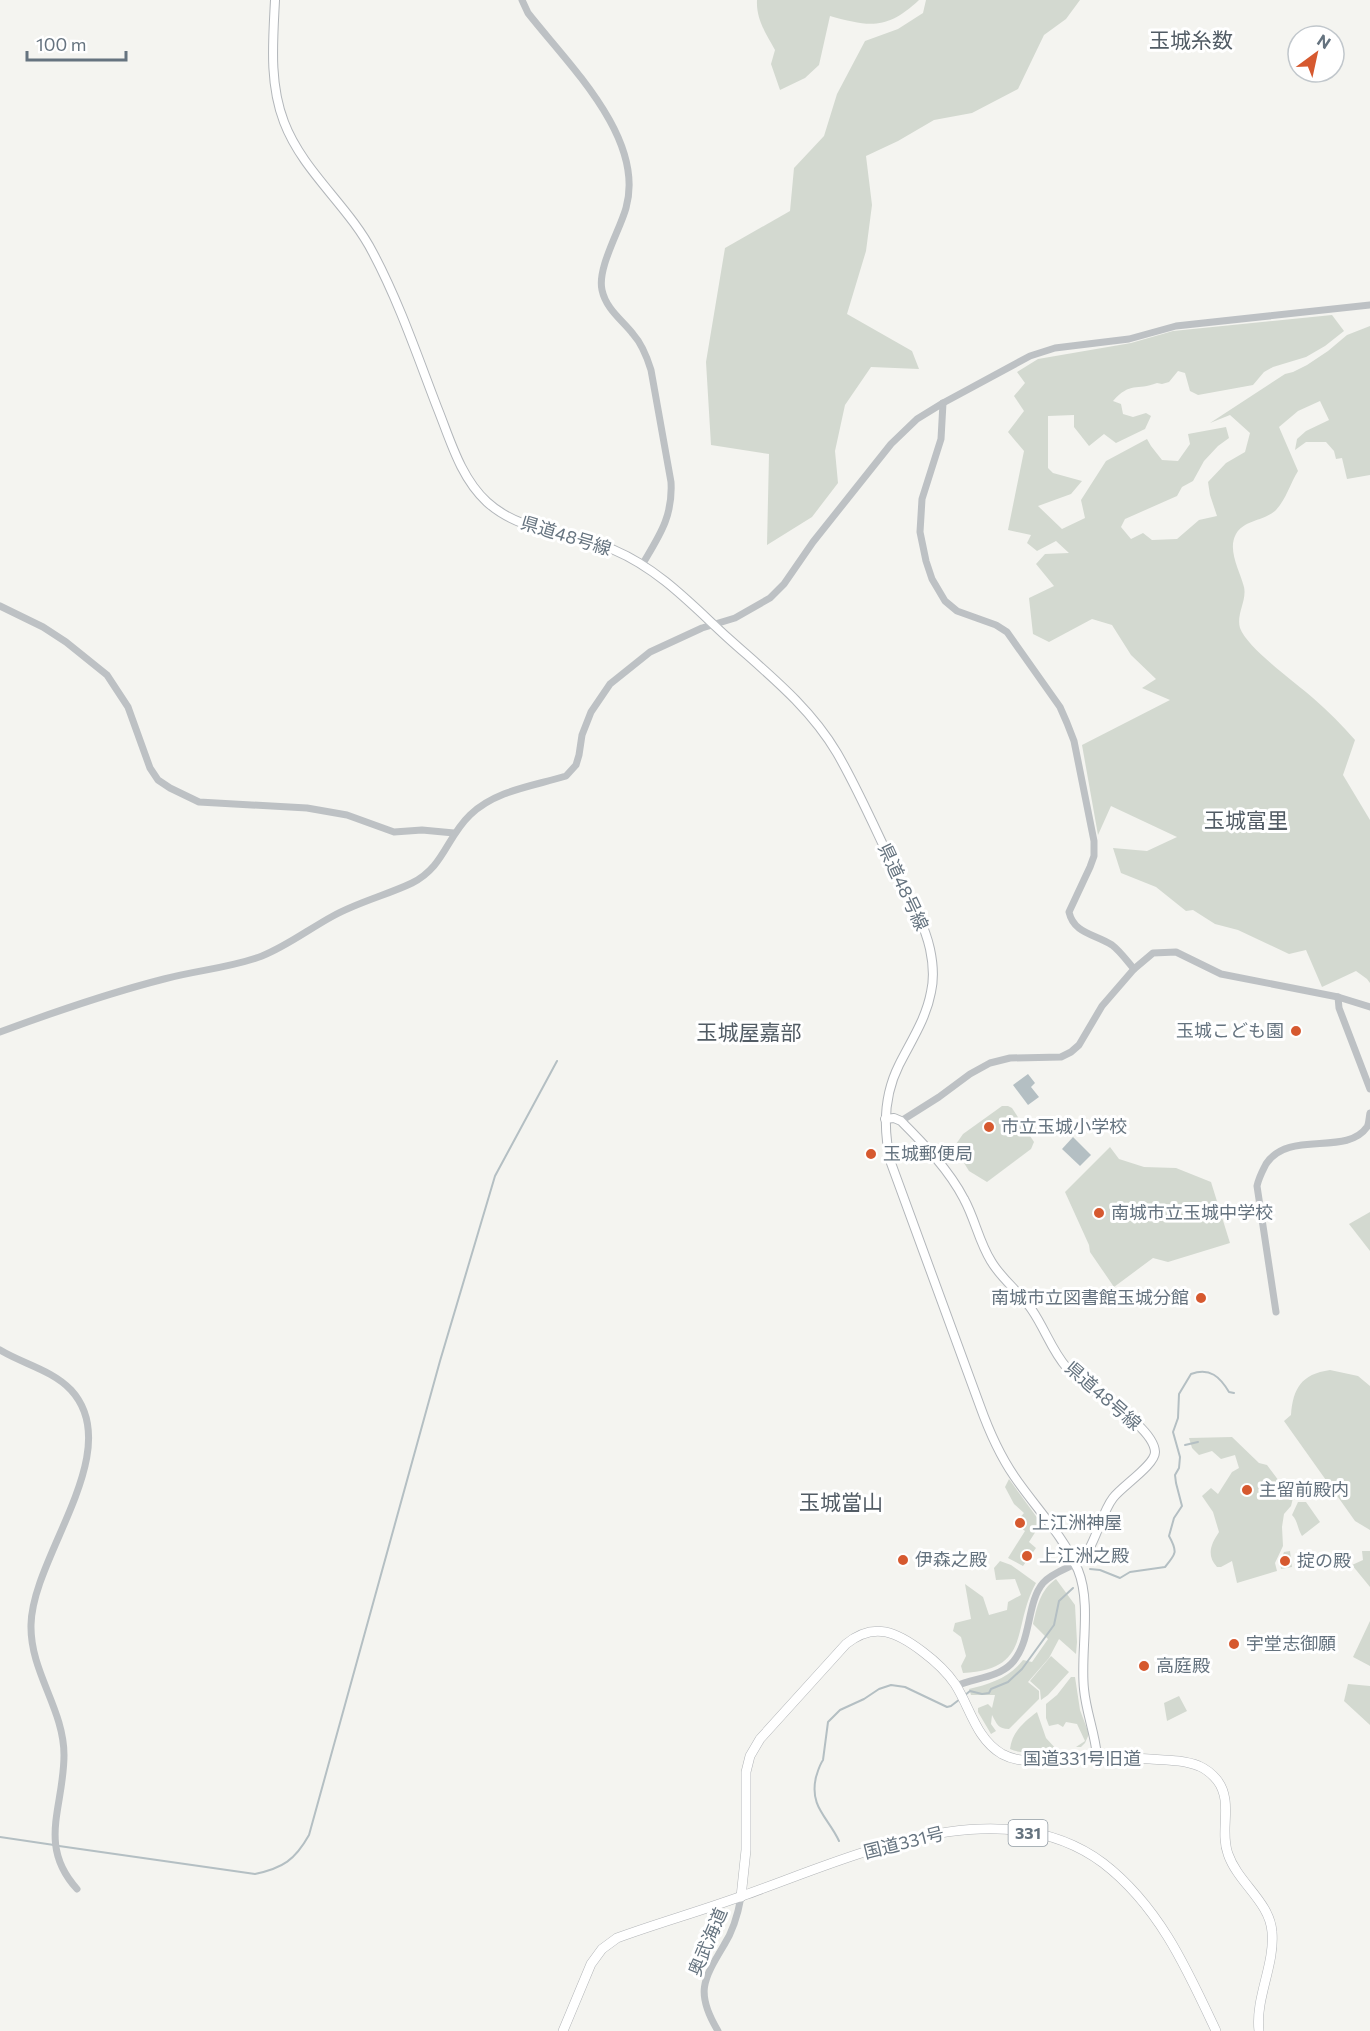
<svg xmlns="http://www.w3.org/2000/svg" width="1370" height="2031" font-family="Commissioner,'Noto Sans JP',sans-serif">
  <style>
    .green { fill: #d3d9d0 }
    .water { fill: #b4bfc3 }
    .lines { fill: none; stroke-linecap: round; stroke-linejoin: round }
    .stream { stroke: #b4bfc3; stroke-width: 2 }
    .secondary-casing { stroke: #b2b6ba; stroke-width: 10 }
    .trunk-casing { stroke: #b2b5b8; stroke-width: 10 }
    .tertiary { stroke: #bdc1c4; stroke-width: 7 }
    .secondary { stroke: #fff; stroke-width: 8 }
    .trunk { stroke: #fff; stroke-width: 9 }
    .poi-dot { fill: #d6592f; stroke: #fff; stroke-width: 2 }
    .labels { text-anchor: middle; stroke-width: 6; stroke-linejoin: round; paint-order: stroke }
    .shield { fill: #fff; stroke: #939da5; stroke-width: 1.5 }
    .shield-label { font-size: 16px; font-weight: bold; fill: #65737f }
    .street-label { font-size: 18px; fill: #65737f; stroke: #fff }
    .poi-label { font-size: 18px; fill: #65737f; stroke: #fff; text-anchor: start }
    .quarter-label { font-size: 21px; fill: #525c65; stroke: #fff }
  </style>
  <rect width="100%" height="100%" fill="#f4f4f0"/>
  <g class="green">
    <path d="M757,0H919C887,30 870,27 830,16L819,65L805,78L780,90L771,64L775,50C766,34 756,19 757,0Z"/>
    <polygon points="926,0 1080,0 1066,19 1044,35 1018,89 972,113 934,120 898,141 866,156 872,205 866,251 847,314 912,351 919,369 871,367 845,405 835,451 838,483 812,517 767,545 769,454 711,445 706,362 725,248 790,211 794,168 824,136 837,94 865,41 898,29 923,13"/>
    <path d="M1332,315L1344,331L1325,346L1306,357L1273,367L1264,372L1253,385L1198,395L1190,391L1185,373L1178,371L1169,382L1162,384L1157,383C1136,391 1131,381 1113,401L1121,404L1123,414L1133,417L1146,413L1151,416L1145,429L1116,443L1104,434L1089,446L1074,427V415L1048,416V468L1053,473L1082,481L1071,494L1038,506L1062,529L1085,518L1081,500L1106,461L1147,439L1151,446L1162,460L1178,461L1190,444L1188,434L1226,427L1229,438L1218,446L1204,461L1193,481L1182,487L1177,496L1125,519L1121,527L1131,539L1143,533L1152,540L1177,539L1199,520L1217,516L1210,495L1208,482L1226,463L1245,452L1250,433L1230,415L1210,423L1285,374L1293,372L1307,365L1328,351L1347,335L1370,326V475L1347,479L1342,458L1336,459L1334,451L1326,442H1306L1295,450L1297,439L1306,431L1329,420L1320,401L1298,411L1279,427L1298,471C1290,484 1286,500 1275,511C1263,521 1244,520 1236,534C1227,550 1240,571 1244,587C1247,601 1236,614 1240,628C1247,648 1296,683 1313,698C1328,711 1342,725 1355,740L1343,775L1370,820V983L1367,979L1356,971L1322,987L1306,950L1289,954L1238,930L1215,924L1193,910L1186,911L1156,887L1121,873L1113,848L1147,851L1177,837L1111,806L1098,835L1082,745L1170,700L1142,688L1156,679L1131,655L1112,625L1092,619L1049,642L1033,634L1029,598L1054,586L1036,564L1045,554L1069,553L1056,541L1037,551L1027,543L1031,535L1008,530L1024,451L1008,432L1024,411L1014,396L1025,383L1017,372L1038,359L1131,343L1173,331Z"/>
    <polygon points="1002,1106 1008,1106 1012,1108 1034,1142 1031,1149 987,1182 969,1171 954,1147 963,1134"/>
    <polygon points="1110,1147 1119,1159 1144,1167 1176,1168 1211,1182 1230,1243 1168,1262 1153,1258 1114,1287 1090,1252 1089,1245 1065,1192"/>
    <polygon points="1370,1212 1370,1251 1349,1224"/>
    <path d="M1330,1370L1358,1376L1370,1386V1530L1355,1521L1284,1421L1291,1415C1293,1389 1301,1374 1330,1370Z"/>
    <path d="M1232,1437L1259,1463L1267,1465L1279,1481L1290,1484L1293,1490V1498L1291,1506L1284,1514L1282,1527L1283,1546L1275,1563L1277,1571L1237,1583L1232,1561L1221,1567H1217C1206,1555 1211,1544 1219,1532L1213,1512L1202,1496L1211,1488L1218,1494L1232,1472L1239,1468L1235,1455L1221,1459L1212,1451L1199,1455L1192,1448L1189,1438Z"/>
    <polygon points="1009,1479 1041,1523 1029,1542 1036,1548 1023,1566 1008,1558 1025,1531 1015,1523 1024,1513 1014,1504 1005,1487"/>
    <path d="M1298,1502H1306L1320,1522L1302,1536C1297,1528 1298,1521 1292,1515Z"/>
    <polygon points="1290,1551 1292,1567 1281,1569 1280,1563 1284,1552"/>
    <polygon points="1362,1551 1370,1551 1370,1587 1352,1565 1363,1560"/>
    <path d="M1000,1561L1011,1565L1036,1583C1011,1628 1033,1669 963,1673L961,1666L966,1656L961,1637L953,1631L955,1623L971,1619L965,1584L983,1597L989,1615L1007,1610L1008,1602L1021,1595L1015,1579L996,1580L994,1568Z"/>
    <path d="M1056,1579L1075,1605L1077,1642L1076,1654L1059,1639L1049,1658L1028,1682L1039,1691V1699L1009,1729C998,1729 997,1724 992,1715L991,1724L996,1731L991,1734L978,1712V1708L988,1704L992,1708L995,1695H971L969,1689C990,1684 1009,1678 1023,1660L1032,1662L1048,1639L1033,1624C1037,1607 1040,1590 1056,1579Z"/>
    <polygon points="1370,1621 1370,1666 1353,1657"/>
    <polygon points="1051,1656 1069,1672 1048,1695 1041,1700 1040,1690 1030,1681"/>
    <polygon points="1071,1677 1075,1677 1080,1710 1089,1734 1085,1743 1081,1747 1076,1747 1085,1741 1077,1724 1066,1722 1063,1727 1058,1724 1049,1726 1046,1718 1046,1704 1057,1695"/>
    <polygon points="1348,1684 1370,1686 1370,1725 1344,1701"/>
    <polygon points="1179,1696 1187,1711 1167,1721 1164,1703"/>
    <path d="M1037,1712L1046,1738L1057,1750C1042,1749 1024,1756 1010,1749C1012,1732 1024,1722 1037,1712Z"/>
  </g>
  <g class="water">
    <polygon points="1028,1074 1035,1083 1031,1087 1039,1097 1028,1105 1013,1085"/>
    <polygon points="1073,1137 1091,1155 1080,1166 1062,1149"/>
  </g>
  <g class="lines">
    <g class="stream">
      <polyline points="1185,1445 1198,1442"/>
      <path d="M1090,1569L1100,1570L1120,1578L1130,1572L1165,1567C1176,1554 1178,1552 1169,1536L1174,1518L1182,1506L1176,1483L1175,1475L1179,1468L1180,1457L1173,1432L1178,1418L1179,1394L1191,1374C1210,1367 1220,1377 1229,1392L1234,1393"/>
      <polyline points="964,1696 970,1691 982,1694 989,1693 991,1689 1008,1682 1022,1669 1054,1625 1059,1601 1073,1588"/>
      <polyline points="0,1837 54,1845"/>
      <path d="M839,1841C828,1817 809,1807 816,1777C818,1771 819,1766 823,1760L828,1722L840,1710L864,1699L879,1689L891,1685L905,1687L947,1707L951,1706L960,1699"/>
      <path d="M59,1846L255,1874C283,1868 295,1860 309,1835L440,1361L495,1176L557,1061"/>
    </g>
    <defs>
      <g id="secondary">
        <path d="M275,0C273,41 269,83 284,122C303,172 349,206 373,253C399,302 417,355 437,407C450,439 460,477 487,502C522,534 573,532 614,550C659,569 693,606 728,638C768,674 809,706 837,753C859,791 876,831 895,870C908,895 924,922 930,949C933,963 934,979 931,992C926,1019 911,1041 899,1065C883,1097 883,1130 891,1163L980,1406C989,1431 999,1454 1014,1476C1035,1507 1063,1535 1078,1570C1092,1604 1080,1653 1084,1689C1086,1712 1095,1733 1097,1756"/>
        <path d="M885,1119L894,1118L901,1121C924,1144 949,1170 964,1199C975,1219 979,1242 991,1261C1002,1280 1020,1292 1032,1310C1045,1329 1052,1351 1067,1368C1086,1389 1154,1425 1155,1452C1155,1465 1122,1486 1113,1498C1099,1516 1094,1555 1075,1564"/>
      </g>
      <g id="trunk">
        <path d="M741,1897L746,1850V1772L750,1756L760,1739L846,1644C874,1621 897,1632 923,1652C935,1661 946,1671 955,1684C970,1707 976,1739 1002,1754C1024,1766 1050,1759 1073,1757C1099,1756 1124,1758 1150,1759C1167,1760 1184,1760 1199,1766C1206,1769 1212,1774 1217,1780C1234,1802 1219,1830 1228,1854C1238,1883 1270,1902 1272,1932C1275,1965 1255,1998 1259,2031"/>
        <path d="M563,2031L591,1964L602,1949L617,1938C658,1923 701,1911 742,1896C848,1859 998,1785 1103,1863C1159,1906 1187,1969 1216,2031"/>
      </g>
    </defs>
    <use href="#secondary" class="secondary-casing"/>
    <use href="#trunk" class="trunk-casing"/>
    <g class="tertiary">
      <path d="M522,0L528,13C567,63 646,138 626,208C620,230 597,268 602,290C606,309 622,320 633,334C642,344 647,357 651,370L671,482C673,517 659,536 642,565"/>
      <path d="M943,403L941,439L922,499L920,532L926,561L932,579L945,601L957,611L996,625L1007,632L1060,707L1067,723L1074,741L1094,841V856L1090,867L1069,912C1074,934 1095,934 1112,945C1120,951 1127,961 1134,969"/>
      <polyline points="0,606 43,627 66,642 107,675 128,707 150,768 158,780 170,788 199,802 307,808 347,815 394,832 422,830 454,833"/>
      <polyline points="1338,997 1339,1008 1370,1089"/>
      <path d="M0,1032C54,1012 109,993 164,979C197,970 230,968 262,956C287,946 309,929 333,916C358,902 387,895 412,883C444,867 446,838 470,815C496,790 534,786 566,776L576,765L579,755L582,735L591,712L610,684L650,652L702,628L735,618L770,598L784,584L813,542L891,444L917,419L943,403L1030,356L1055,348L1129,339L1176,326L1370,305"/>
      <polyline points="901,1121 939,1097 970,1074 990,1063 1010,1058 1061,1057 1071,1052 1079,1045 1102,1006 1134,969 1153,953 1176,952 1221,974 1338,997 1370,1007"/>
      <path d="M1276,1312L1257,1186C1259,1177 1262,1172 1266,1164C1289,1129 1346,1157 1367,1127C1369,1124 1369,1117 1370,1113"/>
      <path d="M0,1350C23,1364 52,1370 71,1390C127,1451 32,1556 31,1625C30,1672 64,1709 64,1755C64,1807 37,1845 77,1889"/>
      <path d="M956,1686C974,1678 997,1678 1011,1664C1032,1643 1026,1603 1043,1583C1051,1574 1065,1569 1075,1564"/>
      <path d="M718,2031C695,1993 703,1980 724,1945C733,1931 738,1914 741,1897"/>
    </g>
    <use href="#secondary" class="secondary"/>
    <use href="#trunk" class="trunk"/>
  </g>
  <g class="poi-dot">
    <circle cx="1296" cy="1031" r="6"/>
    <circle cx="989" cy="1127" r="6"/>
    <circle cx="871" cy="1154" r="6"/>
    <circle cx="1099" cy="1213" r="6"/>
    <circle cx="1201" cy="1298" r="6"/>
    <circle cx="1247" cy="1490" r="6"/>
    <circle cx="1020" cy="1523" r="6"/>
    <circle cx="1027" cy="1556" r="6"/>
    <circle cx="903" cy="1560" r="6"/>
    <circle cx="1285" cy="1561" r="6"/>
    <circle cx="1234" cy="1644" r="6"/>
    <circle cx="1144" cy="1666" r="6"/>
  </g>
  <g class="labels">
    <rect class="shield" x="1008.5" y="1820" width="39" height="26" rx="4.5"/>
    <g class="shield-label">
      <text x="1028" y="1839">331</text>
    </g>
    <g class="street-label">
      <text transform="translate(566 536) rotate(17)" y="6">県道48号線</text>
      <text transform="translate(903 887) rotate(65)" y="6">県道48号線</text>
      <text transform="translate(1103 1396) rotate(41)" y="6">県道48号線</text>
      <text x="1082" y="1765">国道331号旧道</text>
      <text transform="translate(904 1843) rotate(-14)" y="6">国道331号</text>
      <text transform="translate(708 1942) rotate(-67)" y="6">奥武海道</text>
    </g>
    <g class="poi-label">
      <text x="1284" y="1037" text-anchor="end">玉城こども園</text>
      <text x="1001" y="1133">市立玉城小学校</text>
      <text x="883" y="1160">玉城郵便局</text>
      <text x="1111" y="1219">南城市立玉城中学校</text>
      <text x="1189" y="1304" text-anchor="end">南城市立図書館玉城分館</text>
      <text x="1259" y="1496">主留前殿内</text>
      <text x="1032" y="1529">上江洲神屋</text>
      <text x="1039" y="1562">上江洲之殿</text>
      <text x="915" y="1566">伊森之殿</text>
      <text x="1297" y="1567">掟の殿</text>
      <text x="1246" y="1650">宇堂志御願</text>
      <text x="1156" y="1672">高庭殿</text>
    </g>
    <g class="quarter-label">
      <text x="1191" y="48">玉城糸数</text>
      <text x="1246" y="828">玉城富里</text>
      <text x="749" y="1040">玉城屋嘉部</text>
      <text x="841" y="1510">玉城當山</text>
    </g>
  </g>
  <g transform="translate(1316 54) rotate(33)"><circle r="28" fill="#ffffff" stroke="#c1c7cc" stroke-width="1.5"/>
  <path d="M0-4.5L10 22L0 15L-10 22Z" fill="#d6592f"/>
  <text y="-9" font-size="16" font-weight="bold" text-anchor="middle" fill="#65737f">N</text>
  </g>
  <path d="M27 51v9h99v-9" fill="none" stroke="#65737f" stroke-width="3"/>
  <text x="36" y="51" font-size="18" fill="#65737f" stroke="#ffffff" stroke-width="4.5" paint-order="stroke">100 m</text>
</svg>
